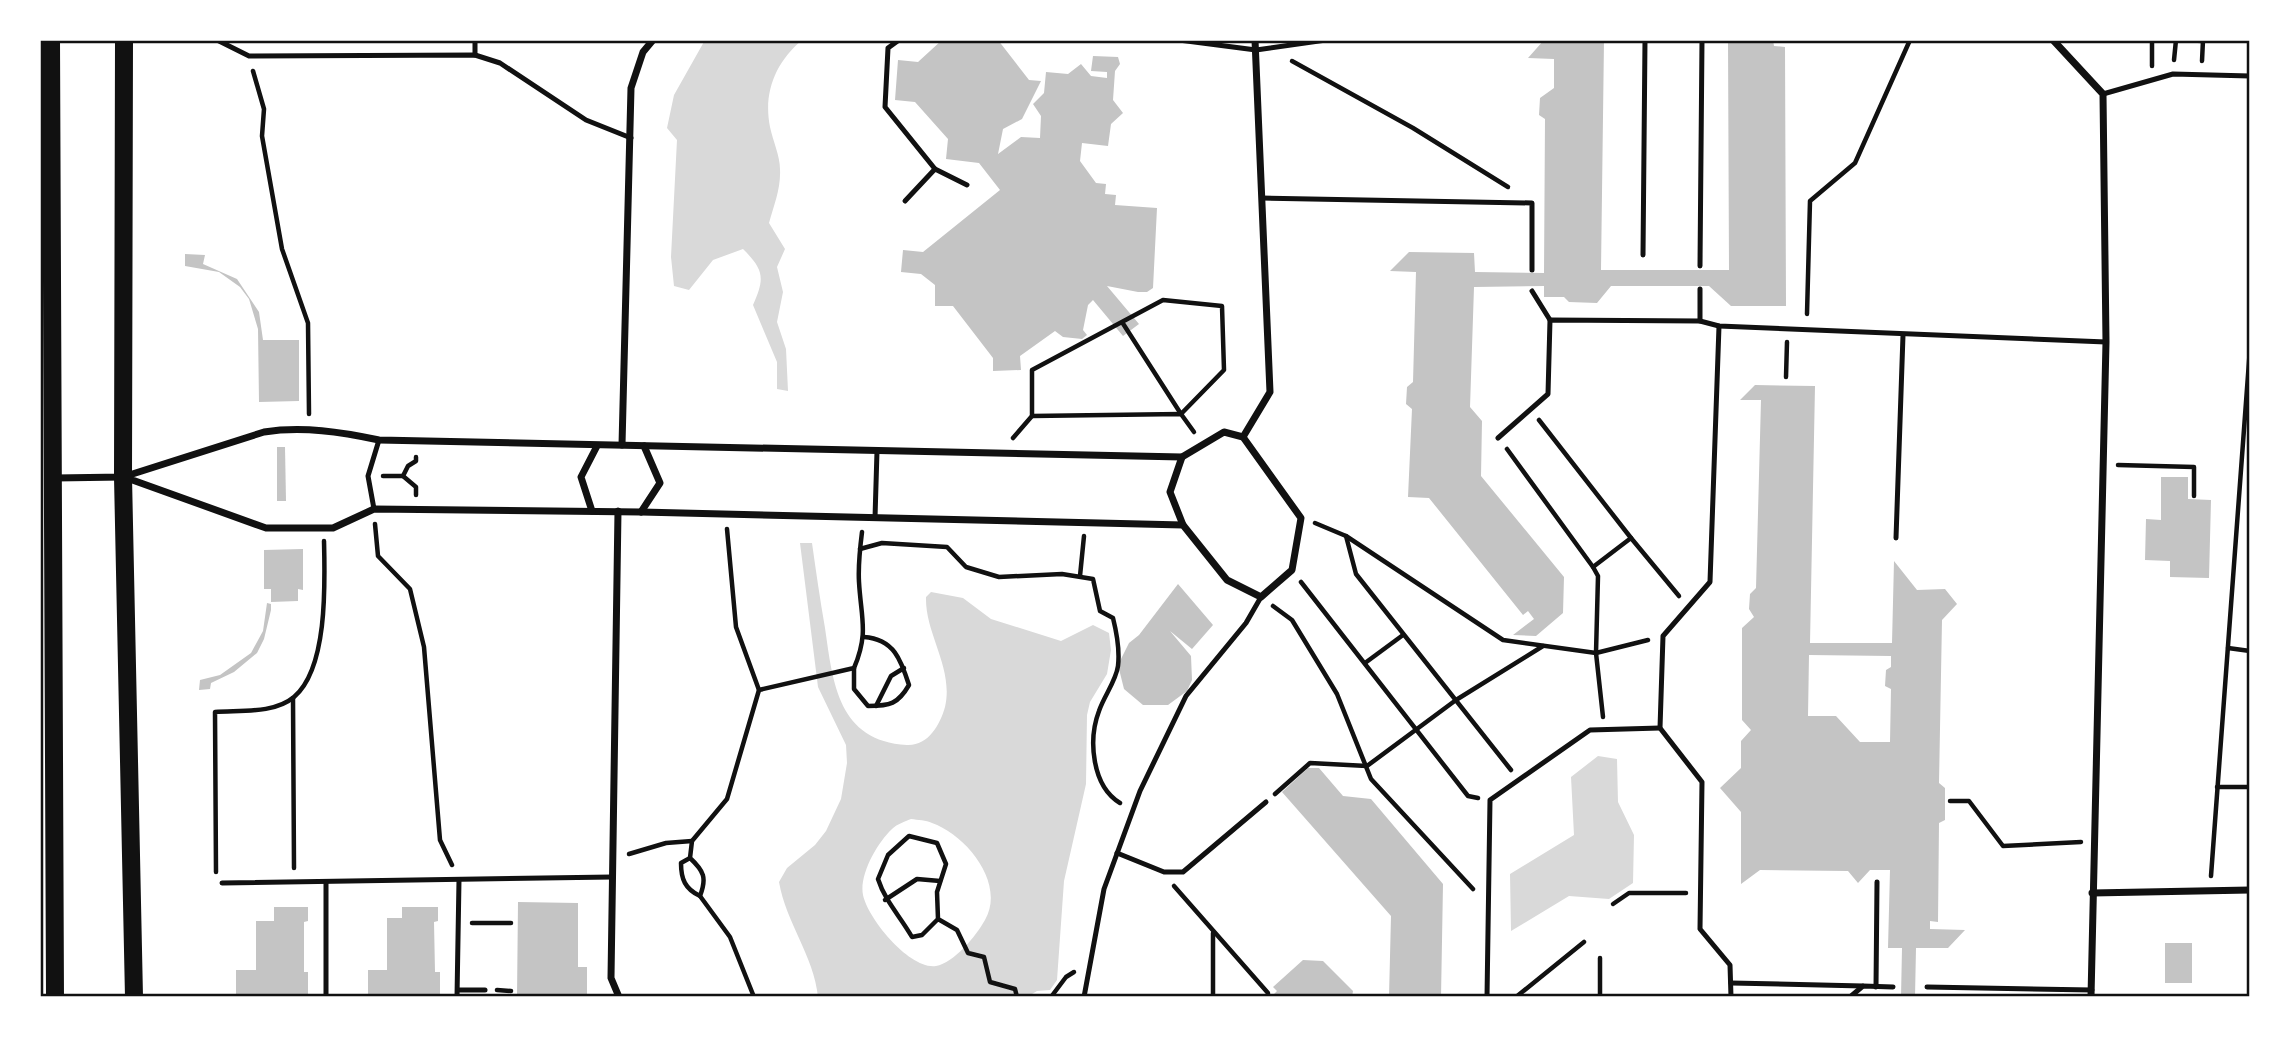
<svg xmlns="http://www.w3.org/2000/svg" width="2290" height="1037" font-family="'Work Sans',sans-serif">
  <style>
    .water { fill: #d9d9d9; fill-rule: evenodd }
    .building { fill: #c4c4c4; fill-rule: evenodd }
    .lines { fill: none; stroke-linecap: round; stroke-linejoin: round }
    .path { stroke: #111; stroke-width: 4.5 }
    .service { stroke: #111; stroke-width: 5 }
    .minor { stroke: #111; stroke-width: 7 }
    .primary { stroke: #111; stroke-width: 18 }
    .neatline { fill: none; stroke: #111; stroke-width: 2.5 }
  </style>
  <rect width="100%" height="100%" fill="#fff"/>
  <g class="water">
    <path d="M705,40H802C776,62 763,92 770,127C773,141 780,156 780,169C781,188 774,205 769,223L785,249L777,267L783,292L777,322L786,349L788,391L777,389V362L753,305C765,278 764,270 743,249L713,260L689,290L674,286L671,257L677,140L667,128L674,95Z"/>
    <path d="M800,543H812C816,571 820,600 825,628C833,683 838,741 907,745C928,746 940,725 945,707C954,668 925,634 926,597L931,592L963,598L991,619L1061,641L1093,625L1109,633L1111,650L1107,674L1090,702L1087,715L1086,784L1064,881L1057,980L1050,990L1037,991L1027,997H818C814,956 786,923 779,882L787,868L815,845L826,831L841,799L847,763L846,745L818,687ZM911,819C918,820 926,820 932,823C966,835 1006,883 985,920C976,936 954,963 936,966C910,970 868,919 863,895C859,875 877,843 892,829C897,824 906,821 911,819Z"/>
    <polygon points="1598,756 1617,759 1618,802 1634,835 1633,883 1609,899 1569,896 1511,931 1510,874 1574,835 1571,777"/>
  </g>
  <g class="building">
    <polygon points="942,40 998,40 1029,80 1041,81 1022,119 1003,129 998,154 1021,137 1040,138 1041,116 1033,104 1044,93 1046,72 1068,74 1081,64 1091,76 1107,78 1107,72 1091,71 1093,56 1118,57 1120,64 1115,71 1113,100 1123,113 1111,124 1108,146 1082,143 1080,161 1096,183 1106,184 1105,194 1116,195 1115,205 1157,208 1153,288 1147,292 1138,292 1107,286 1139,324 1123,336 1093,300 1088,305 1083,330 1087,335 1082,339 1063,337 1055,331 1020,356 1021,370 993,371 993,358 953,306 935,306 935,285 921,274 901,272 903,250 923,252 1000,190 979,163 946,159 948,139 915,102 895,100 898,60 918,62"/>
    <polygon points="1544,40 1604,40 1601,270 1729,270 1728,40 1773,40 1774,46 1785,47 1786,306 1731,306 1709,286 1611,286 1597,303 1569,302 1564,297 1544,297 1544,286 1474,287 1470,407 1482,421 1481,476 1564,577 1563,613 1536,636 1513,635 1534,619 1528,611 1523,615 1429,498 1408,497 1412,409 1406,404 1407,387 1413,382 1416,272 1390,271 1409,252 1474,253 1475,272 1544,273 1545,119 1539,115 1540,98 1554,88 1554,59 1528,58"/>
    <polygon points="185,254 205,255 203,264 237,279 259,312 263,340 299,340 299,401 259,402 258,329 249,299 240,287 219,272 185,266"/>
    <path d="M1755,385L1815,386L1810,643H1892L1894,561L1917,590L1945,589L1957,604L1942,620L1939,783L1945,788V820L1939,823L1938,922L1930,921V929L1965,930L1948,948H1916L1915,997H1901L1902,948H1888L1890,870H1870L1858,883L1848,871L1760,870L1741,884V812L1720,788L1741,768V741L1751,730L1742,720V628L1754,617L1749,609L1750,594L1756,588L1761,400H1740ZM1809,655L1891,656V667L1886,670L1885,686L1891,689L1890,742H1860L1836,716H1808Z"/>
    <polygon points="277,447 285,447 286,501 277,501"/>
    <polygon points="2161,477 2188,477 2188,499 2211,500 2209,578 2170,577 2170,561 2145,560 2146,519 2161,520"/>
    <polygon points="303,549 303,590 298,589 298,601 271,602 271,589 264,589 264,550"/>
    <polygon points="1178,584 1213,625 1192,649 1170,631 1191,656 1192,680 1187,691 1168,705 1143,705 1124,689 1118,665 1129,643 1139,635"/>
    <polygon points="267,603 271,604 271,610 264,639 257,653 234,672 211,683 210,689 199,690 200,680 220,675 251,653 263,631"/>
    <polygon points="1308,768 1319,768 1343,796 1371,799 1443,884 1441,997 1389,997 1391,916 1282,792"/>
    <polygon points="518,902 578,903 578,967 587,967 587,997 517,997"/>
    <polygon points="274,907 308,907 308,921 304,922 304,972 308,972 308,997 236,997 236,970 256,970 256,921 274,921"/>
    <polygon points="402,907 438,907 438,921 434,922 435,972 440,972 440,997 368,997 368,970 387,970 387,918 402,918"/>
    <rect x="2165" y="943" width="27" height="40"/>
    <polygon points="1303,960 1323,961 1353,991 1352,997 1271,997 1277,991 1273,987"/>
  </g>
  <g class="lines">
    <g class="path">
      <polyline points="2152,40 2152,66"/>
      <polyline points="2181,40 2203,41"/>
      <polyline points="2174,60 2176,40"/>
      <polyline points="1292,61 1413,128 1508,187"/>
      <polyline points="2202,61 2203,40"/>
      <polyline points="253,71 264,109 262,136 282,249 308,323 309,414"/>
      <polyline points="1807,314 1810,201 1855,163 1910,40"/>
      <polyline points="1786,377 1787,342"/>
      <polyline points="1032,416 1181,414 1194,432"/>
      <polyline points="1539,420 1631,538"/>
      <polyline points="1013,438 1032,416 1032,370 1163,300 1222,306 1224,370 1181,414 1122,322"/>
      <polyline points="1507,449 1593,567"/>
      <polyline points="416,457 416,461 408,466 403,476 416,487 416,495"/>
      <polyline points="2118,465 2194,467 2194,496"/>
      <polyline points="383,476 403,476"/>
      <polyline points="1315,523 1346,536 1503,640 1596,653 1648,640"/>
      <polyline points="375,524 378,556 410,589 424,647 440,840 452,865"/>
      <path d="M727,529L736,627L759,690L727,799L692,841L690,858C704,871 707,878 700,896L730,937L754,997"/>
      <polyline points="1346,536 1356,574 1511,770"/>
      <path d="M860,549L882,543L947,547L966,567L999,577L1062,574L1093,579L1100,611L1113,618C1117,634 1120,649 1118,666C1116,681 1104,696 1099,711C1088,740 1092,786 1120,803"/>
      <polyline points="1080,576 1084,536"/>
      <polyline points="1301,582 1468,796 1478,798"/>
      <polyline points="1273,606 1292,620 1337,694 1371,779 1473,889"/>
      <polyline points="2228,648 2250,651"/>
      <polyline points="1365,663 1403,635"/>
      <path d="M854,668V689L868,706C890,706 898,704 909,685C901,660 894,639 864,637"/>
      <path d="M759,690L854,668C869,633 861,618 859,582C858,566 860,548 862,532"/>
      <polyline points="293,698 294,868"/>
      <polyline points="876,706 891,676 904,668"/>
      <polyline points="1603,717 1596,653 1598,576 1593,567 1631,538 1679,596"/>
      <polyline points="2217,787 2250,787"/>
      <polyline points="1275,794 1310,763 1367,766 1456,700 1543,646"/>
      <polyline points="1950,801 1969,801 2003,846 2081,842"/>
      <polyline points="629,854 666,843 692,841"/>
      <path d="M690,858L681,863C681,879 685,889 700,896"/>
      <path d="M216,872L215,712C240,710 274,714 294,697C328,668 325,583 324,541"/>
      <polyline points="2211,876 2250,348"/>
      <polyline points="1174,886 1268,993"/>
      <polyline points="885,900 917,879 940,881"/>
      <polyline points="1613,904 1629,893 1686,893"/>
      <path d="M938,919L937,892L946,864L937,843L909,836L888,855L878,879C885,901 900,916 912,937L922,935L938,919L957,930L968,953L984,957L990,982L1015,989L1017,997"/>
      <polyline points="472,923 511,923"/>
      <polyline points="1213,933 1213,997"/>
      <polyline points="1600,958 1600,997"/>
      <polyline points="497,990 511,991"/>
      <polyline points="1051,997 1066,977 1074,972"/>
      <polyline points="1516,997 1584,942"/>
    </g>
    <g class="service">
      <polyline points="217,40 249,56 475,55 500,63 586,120 631,138"/>
      <polyline points="899,40 888,48 885,107 935,169"/>
      <polyline points="1179,40 1256,50 1326,40"/>
      <polyline points="475,55 475,40"/>
      <polyline points="2103,94 2173,74 2250,76"/>
      <polyline points="1262,198 1532,203 1532,270"/>
      <polyline points="905,201 935,169 967,185"/>
      <polyline points="1643,255 1645,40"/>
      <polyline points="1700,266 1702,40"/>
      <polyline points="1532,291 1550,320"/>
      <polyline points="1700,321 1700,289"/>
      <polyline points="1719,326 1710,582 1663,636 1660,728 1702,782 1700,929 1730,965 1731,997"/>
      <polyline points="1498,438 1548,394 1550,320 1700,321 1719,326 2106,342"/>
      <polyline points="374,509 368,476 379,440"/>
      <polyline points="875,518 877,451"/>
      <polyline points="1896,538 1903,335"/>
      <polyline points="1117,853 1164,872 1183,872 1266,802"/>
      <polyline points="222,883 612,877"/>
      <polyline points="1731,983 1863,986"/>
      <polyline points="1876,987 1877,882"/>
      <polyline points="1927,987 2092,990"/>
      <polyline points="458,990 485,990"/>
      <polyline points="326,997 326,883"/>
      <polyline points="457,997 459,880"/>
      <polyline points="1084,997 1104,889 1140,791 1186,696 1246,623 1261,597"/>
      <polyline points="1487,997 1490,800 1590,730 1660,728"/>
      <polyline points="1850,997 1863,986 1893,987"/>
    </g>
    <g class="minor">
      <polyline points="2053,40 2103,94 2106,342 2091,997"/>
      <polyline points="1243,437 1270,392 1255,40"/>
      <polyline points="622,445 631,88 643,52 653,40"/>
      <polyline points="1182,457 1170,492 1183,525"/>
      <path d="M55,478L123,477L264,432C303,426 341,432 379,440L1182,457L1224,432L1243,437L1301,518L1292,570L1261,597L1227,580L1183,525L641,512L374,509L333,528H266L124,477"/>
      <polyline points="592,511 581,477 597,446"/>
      <polyline points="618,511 611,978 619,997"/>
      <polyline points="641,512 660,483 644,446"/>
      <polyline points="2092,893 2250,890"/>
    </g>
    <g class="primary">
      <polyline points="51,40 55,997"/>
      <polyline points="124,40 123,477 134,997"/>
    </g>
  </g>
  <rect width="2290" height="1037" fill="none" stroke="#ffffff" stroke-width="84"/>
  <rect x="42" y="42" width="2206" height="953" class="neatline"/>
</svg>
